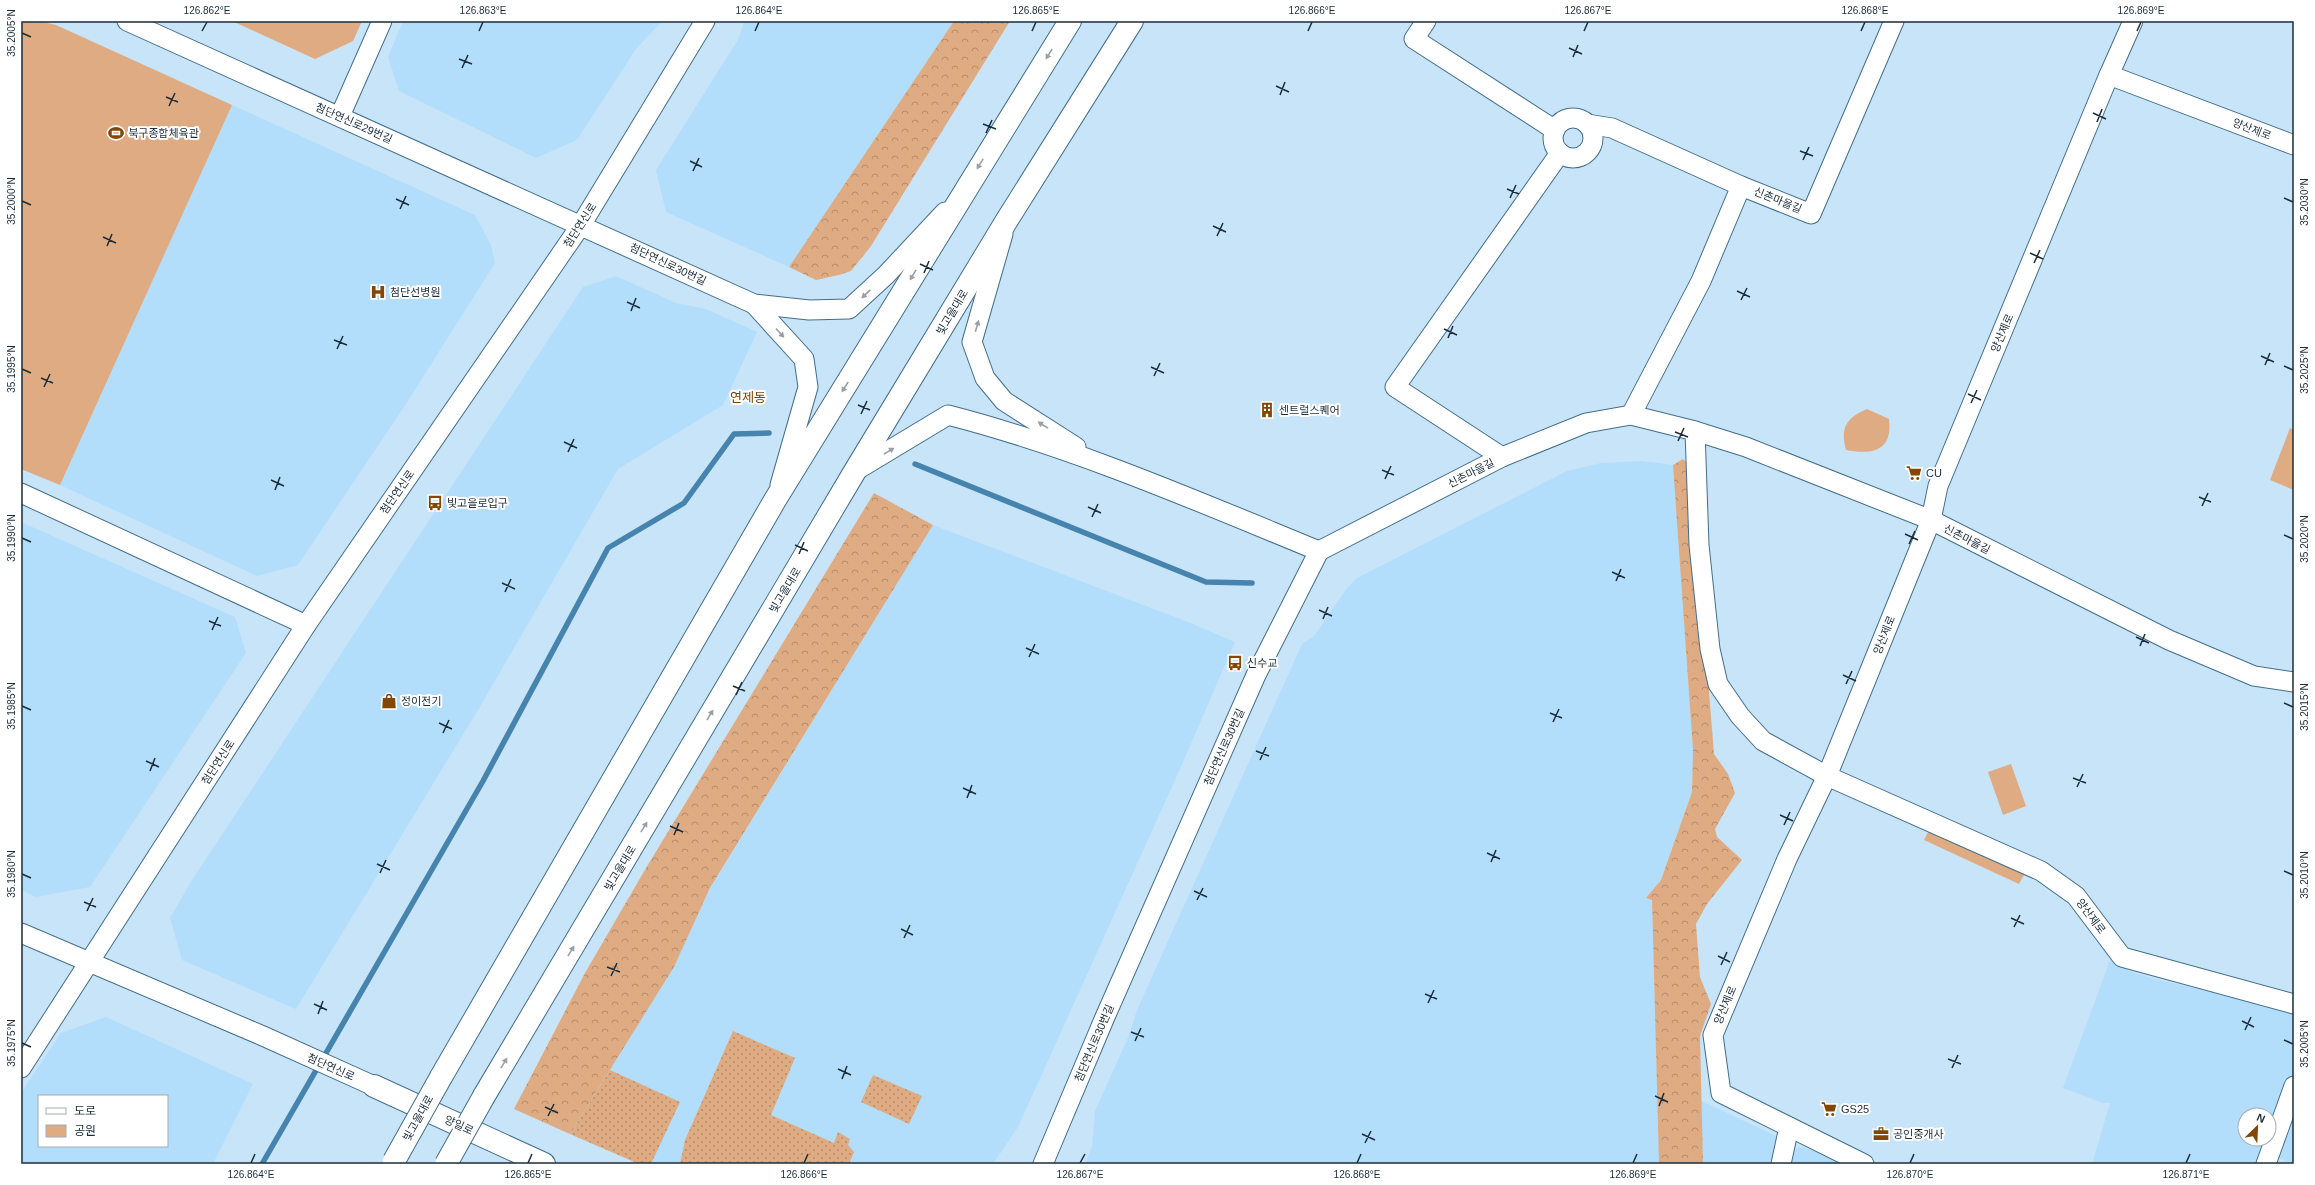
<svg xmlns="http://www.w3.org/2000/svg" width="2315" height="1185" font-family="Helvetica,'Noto Sans KR',sans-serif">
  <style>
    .built { fill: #b2defc; fill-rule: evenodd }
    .grass { fill: url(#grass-dots) }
    .forest { fill: url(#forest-crowns) }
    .green { fill: #dfab83 }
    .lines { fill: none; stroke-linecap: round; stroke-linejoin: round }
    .stream { stroke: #4684ad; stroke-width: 5.5 }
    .minor-casing { stroke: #426e8b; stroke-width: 21 }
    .major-casing { stroke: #426e8b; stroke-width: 24 }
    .minor { stroke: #fff; stroke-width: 19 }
    .major { stroke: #fff; stroke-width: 22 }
    .major-bridge-casing { stroke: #426e8b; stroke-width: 24; stroke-linecap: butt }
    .major-bridge { stroke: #fff; stroke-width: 22 }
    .oneway { fill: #98a0a6 }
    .ticks { fill: none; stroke: #1b2d3a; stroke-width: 1.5 }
    .labels { text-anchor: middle; stroke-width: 4; stroke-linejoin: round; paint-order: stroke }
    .street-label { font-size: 11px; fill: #1b2d3a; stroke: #fff }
    .poi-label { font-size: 11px; fill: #1b2d3a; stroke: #fff; text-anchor: start }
    .quarter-label { font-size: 13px; fill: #7a4208; stroke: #fff }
    .neatline { fill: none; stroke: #1b2d3a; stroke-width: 1.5 }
    .ticks-label { font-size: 10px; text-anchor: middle; fill: #1b2d3a }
  </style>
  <defs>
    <pattern id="grass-dots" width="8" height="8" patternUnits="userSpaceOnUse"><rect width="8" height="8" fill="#dfab83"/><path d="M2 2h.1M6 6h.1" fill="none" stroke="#b48c6c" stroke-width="1.8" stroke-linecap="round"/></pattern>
    <pattern id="forest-crowns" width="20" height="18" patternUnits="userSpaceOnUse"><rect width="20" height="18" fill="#dfab83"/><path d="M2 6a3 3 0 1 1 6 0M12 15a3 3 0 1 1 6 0" fill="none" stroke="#b48c6c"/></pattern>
  </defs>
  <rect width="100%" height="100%" fill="#c8e4f8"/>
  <g class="built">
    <polygon points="403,21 662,21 636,49 577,140 536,158 399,91 388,57"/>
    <polygon points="744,21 954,21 789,267 666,212 656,170 739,38"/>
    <polygon points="232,105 475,215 491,245 495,263 406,404 298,565 257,576 60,485"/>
    <polygon points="616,276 676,303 706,309 757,332 723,405 618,469 478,710 296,1009 182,960 170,918 192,880 583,287"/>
    <polygon points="1642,461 1673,465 1674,467 1693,750 1692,792 1661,880 1647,897 1652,900 1659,1164 1085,1164 1092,1147 1095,1111 1127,1040 1137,1010 1302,644 1314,636 1347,588 1357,578 1567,471 1601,463"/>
    <polygon points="21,522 235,617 246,653 90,887 36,897 21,890"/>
    <polygon points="933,525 1188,622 1235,642 1180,769 1018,1127 993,1164 639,1164 570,1134 674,967 710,889"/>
    <path d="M2110,960L2131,972L2155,979L2277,1008L2294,1015V1068L2262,1164H2092L2110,1103H2103L2063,1088ZM2245,1115H2269V1139H2245Z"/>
    <path d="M106,1017L253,1084L213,1164H21V1093L61,1033ZM39,1096H167V1146H39Z"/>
    <polygon points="1700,1100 1778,1137 1776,1164 1703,1164"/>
    <polygon points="2294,1111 2294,1164 2278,1158"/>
    <polygon points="1799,1147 1815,1151 1842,1164 1787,1164 1789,1153"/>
  </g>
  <g class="grass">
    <polygon points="733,1031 795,1058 771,1115 834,1143 838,1132 850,1139 848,1145 854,1152 849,1164 680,1164 685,1140"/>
    <polygon points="610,1070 680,1102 651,1164 639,1164 570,1134"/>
    <polygon points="873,1075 922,1096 909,1124 861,1102"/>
  </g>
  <g class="forest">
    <polygon points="954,21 1010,21 871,246 851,271 839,275 816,280 789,267"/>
    <polygon points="1683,459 1691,467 1714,754 1728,774 1735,793 1715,829 1717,837 1742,860 1707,904 1696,924 1700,977 1711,1004 1700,1036 1703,1164 1659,1164 1652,900 1646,898 1661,880 1692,792 1693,750 1673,465"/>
    <polygon points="874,493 933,525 710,888 674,967 570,1134 514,1109 585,973 646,868"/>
  </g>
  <g class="green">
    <polygon points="21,21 38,21 56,25 232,105 60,485 21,469"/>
    <polygon points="232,21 362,21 353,41 315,59"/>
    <path d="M1867,409L1889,419C1893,451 1872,455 1846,450C1840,428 1846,418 1867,409Z"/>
    <polygon points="2290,428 2294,430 2294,490 2270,480"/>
    <polygon points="2011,764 2026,806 2003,815 1988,772"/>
    <polygon points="1930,828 2025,873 2019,884 1924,840"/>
  </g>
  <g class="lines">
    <g class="stream">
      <polyline points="915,464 1206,582 1252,583"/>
      <polyline points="262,1164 483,781 608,548 684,503 734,434 769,433"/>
    </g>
    <defs>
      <g id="minor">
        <polyline points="127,21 754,304 809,310 849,309 886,275 945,212"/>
        <polyline points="1426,21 1414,39 1555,130"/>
        <polyline points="2109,75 2133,21"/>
        <polyline points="340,116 382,21"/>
        <circle cx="1573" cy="138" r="20"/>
        <polyline points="1587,124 1612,128 1741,186 1811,214 1894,21"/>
        <polyline points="1003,234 972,342 985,378 1004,401 1076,447"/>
        <polyline points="754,304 804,359 808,387 780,485"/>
        <polyline points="1631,415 1701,281 1741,186"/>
        <polyline points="1695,431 1699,545 1710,649 1718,684 1740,716 1763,741 1827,776 2041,871 2076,896 2122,957 2294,1004"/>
        <polyline points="1502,457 1395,387 1560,153"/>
        <path d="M855,471L948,415C1076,448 1197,501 1319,551L1256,675L1105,1017L1043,1164"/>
        <polyline points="21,493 306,625"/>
        <polyline points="1319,551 1502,457 1586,423 1631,415 1695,431 1746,447 1931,520 2169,640 2254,676 2294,682"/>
        <polyline points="21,933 263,1036 374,1086"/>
        <polyline points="21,1068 306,625 581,225 705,21"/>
        <polyline points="1781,1164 1789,1127"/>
        <polyline points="1864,1164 1721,1093 1713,1035 1787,859 1827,776 1931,520 1938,486 2109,75 2294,145"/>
        <polyline points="2266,1164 2294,1086"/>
      </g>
      <g id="major">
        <polyline points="441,1077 775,500 1070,21"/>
        <polyline points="374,1086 544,1164"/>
        <polyline points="484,1096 855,471 1007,220 1132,21"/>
      </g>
    </defs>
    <use href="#minor" class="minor-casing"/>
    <use href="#major" class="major-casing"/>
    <use href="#minor" class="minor"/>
    <use href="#major" class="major"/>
    <defs>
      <g id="major-bridge">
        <polyline points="394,1161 441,1077"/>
        <polyline points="446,1164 484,1096"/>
      </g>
    </defs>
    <use href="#major-bridge" class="major-bridge-casing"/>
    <use href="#major-bridge" class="major-bridge"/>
  </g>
  <defs><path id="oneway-solid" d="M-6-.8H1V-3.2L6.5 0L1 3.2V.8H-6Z"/></defs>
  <g class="oneway">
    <use href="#oneway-solid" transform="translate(1049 54) rotate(122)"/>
    <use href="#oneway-solid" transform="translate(980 164) rotate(122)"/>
    <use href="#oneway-solid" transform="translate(913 275) rotate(121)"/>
    <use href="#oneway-solid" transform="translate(866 294) rotate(137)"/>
    <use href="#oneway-solid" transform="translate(977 326) rotate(-74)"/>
    <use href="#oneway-solid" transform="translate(780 333) rotate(48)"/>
    <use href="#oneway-solid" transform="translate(845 387) rotate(122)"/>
    <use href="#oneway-solid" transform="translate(1043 425) rotate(-148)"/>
    <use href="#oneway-solid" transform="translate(889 451) rotate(-31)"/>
    <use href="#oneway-solid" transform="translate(710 715) rotate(-59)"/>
    <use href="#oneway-solid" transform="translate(644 827) rotate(-59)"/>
    <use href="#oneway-solid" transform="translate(571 951) rotate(-59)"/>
    <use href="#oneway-solid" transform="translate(504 1063) rotate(-59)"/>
  </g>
  <path class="ticks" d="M202,31L207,22M479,31L483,22M755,31L759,22M1032,31L1036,22M1308,31L1312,22M1584,31L1588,22M1861,31L1865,22M2137,31L2141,22M22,33L31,37M1569,48L1582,54M1573,57L1578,45M459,59L472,64M462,68L468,55M1276,86L1289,92M1280,95L1285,82M166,97L178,102M169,106L175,93M2093,113L2106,119M2097,122L2102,109M983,124L996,129M986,133L992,120M1800,151L1813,156M1803,160L1809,147M690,161L702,167M693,171L699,158M1507,189L1519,194M1510,198L1516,185M2284,198L2293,202M396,199L409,205M22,201L31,205M400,209L406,196M1213,226L1226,232M1217,236L1223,223M103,237L116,243M107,246L112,234M2030,253L2043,259M2034,263L2040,250M920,264L933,270M924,273L929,261M1737,291L1750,297M1741,300L1747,288M627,302L640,308M631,311L636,298M1444,329L1457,335M1448,338L1453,326M334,340L347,345M337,349L343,336M2261,356L2274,362M2265,365L2270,353M2284,366L2293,370M1151,367L1164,373M22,369L31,373M1154,376L1160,363M41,378L53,383M44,387L50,374M1968,394L1981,400M1971,403L1977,390M858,405L870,410M861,414L867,401M1675,432L1688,437M1678,441L1684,428M564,442L577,448M568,452L574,439M1382,470L1394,475M1385,479L1391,466M271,480L284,486M275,490L280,477M2199,497L2211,502M2202,506L2208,493M1088,507L1101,513M1092,517L1098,504M1905,534L1918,540M2284,535L2293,539M22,538L31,542M1909,544L1915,531M795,545L808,551M799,554L804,542M1612,572L1625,578M1616,581L1621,569M502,583L515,589M505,592L511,579M1319,610L1332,616M1323,619L1328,607M209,621L221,626M212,630L218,617M2136,637L2149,643M2140,646L2145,634M1026,648L1039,654M1029,657L1035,644M1843,675L1856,681M1846,684L1852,671M733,686L745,691M736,695L742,682M2284,703L2293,707M22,706L31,710M1550,713L1562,718M1553,722L1559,709M439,723L452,729M443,733L449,720M1256,751L1269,756M1260,760L1266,747M146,761L159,767M150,771L155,758M2073,778L2086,783M2077,787L2083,774M963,788L976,794M967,798L972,785M1780,815L1793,821M1784,825L1790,812M670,826L683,832M674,835L679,823M1487,853L1500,859M1491,862L1496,850M377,864L390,870M2284,871L2293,875M380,873L386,860M22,874L31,878M1194,891L1207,897M1197,900L1203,888M84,902L96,907M87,911L93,898M2011,918L2024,924M2014,927L2020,915M901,929L913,935M904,938L910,925M1718,956L1730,962M1721,965L1727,952M607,967L620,972M611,976L617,963M1425,994L1437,999M1428,1003L1434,990M314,1004L327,1010M318,1014L323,1001M2242,1021L2254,1027M2245,1030L2251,1017M1131,1032L1144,1037M2284,1040L2293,1044M1135,1041L1141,1028M22,1043L31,1047M1948,1059L1961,1064M1952,1068L1958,1055M838,1069L851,1075M842,1079L847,1066M1655,1096L1668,1102M1659,1106L1664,1093M545,1107L558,1113M548,1116L554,1104M1362,1134L1375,1140M1365,1143L1371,1131M251,1163L255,1154M528,1163L532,1154M804,1163L808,1154M1080,1163L1085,1154M1357,1163L1361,1154M1633,1163L1637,1154M1910,1163L1914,1154M2186,1163L2190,1154"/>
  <defs>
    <symbol id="stadium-bare" viewBox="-9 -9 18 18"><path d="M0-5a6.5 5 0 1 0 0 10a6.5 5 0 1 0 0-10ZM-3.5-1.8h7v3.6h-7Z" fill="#844703" stroke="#fff" stroke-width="2.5" paint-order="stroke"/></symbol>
    <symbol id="hospital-bare" viewBox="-9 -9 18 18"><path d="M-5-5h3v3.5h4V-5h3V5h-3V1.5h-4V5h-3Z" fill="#844703" stroke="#fff" stroke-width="2.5" paint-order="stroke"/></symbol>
    <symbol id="building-bare" viewBox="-9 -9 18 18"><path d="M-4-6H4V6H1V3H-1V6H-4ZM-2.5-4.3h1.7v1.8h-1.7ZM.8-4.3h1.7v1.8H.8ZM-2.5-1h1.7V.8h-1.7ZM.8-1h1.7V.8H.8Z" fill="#844703" stroke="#fff" stroke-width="2.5" paint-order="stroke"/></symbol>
    <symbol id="supermarket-bare" viewBox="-9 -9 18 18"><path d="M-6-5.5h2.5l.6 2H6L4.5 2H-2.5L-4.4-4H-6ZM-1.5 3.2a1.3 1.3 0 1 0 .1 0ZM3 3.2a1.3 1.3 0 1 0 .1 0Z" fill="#844703" stroke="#fff" stroke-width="2.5" paint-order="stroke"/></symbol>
    <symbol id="bus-bare" viewBox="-9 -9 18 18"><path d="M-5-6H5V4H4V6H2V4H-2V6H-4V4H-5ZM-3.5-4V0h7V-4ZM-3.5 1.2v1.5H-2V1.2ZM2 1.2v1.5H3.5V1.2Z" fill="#844703" stroke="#fff" stroke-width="2.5" paint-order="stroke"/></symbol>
    <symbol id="shop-bare" viewBox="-9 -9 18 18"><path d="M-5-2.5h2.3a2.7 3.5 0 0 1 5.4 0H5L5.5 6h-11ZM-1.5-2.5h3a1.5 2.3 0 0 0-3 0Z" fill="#844703" stroke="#fff" stroke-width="2.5" paint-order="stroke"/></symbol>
    <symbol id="office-bare" viewBox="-9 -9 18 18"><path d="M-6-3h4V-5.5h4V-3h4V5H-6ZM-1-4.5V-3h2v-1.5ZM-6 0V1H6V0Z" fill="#844703" stroke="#fff" stroke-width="2.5" paint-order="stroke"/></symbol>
  </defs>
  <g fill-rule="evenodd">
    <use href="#stadium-bare" x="105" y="122" width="22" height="22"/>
    <use href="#hospital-bare" x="367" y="281" width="22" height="22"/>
    <use href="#building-bare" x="1256" y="399" width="22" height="22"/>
    <use href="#supermarket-bare" x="1903" y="462" width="22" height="22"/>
    <use href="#bus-bare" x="424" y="492" width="22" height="22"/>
    <use href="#bus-bare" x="1224" y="652" width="22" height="22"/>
    <use href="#shop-bare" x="378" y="690" width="22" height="22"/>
    <use href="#supermarket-bare" x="1818" y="1098" width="22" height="22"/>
    <use href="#office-bare" x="1870" y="1123" width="22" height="22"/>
  </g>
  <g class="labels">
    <g class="street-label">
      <text transform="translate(354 123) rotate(24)" y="4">첨단연신로29번길</text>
      <text transform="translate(2252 129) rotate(21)" y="4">양산제로</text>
      <text transform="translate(1778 200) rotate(22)" y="4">신촌마을길</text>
      <text transform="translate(580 225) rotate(-57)" y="4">첨단연신로</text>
      <text transform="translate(668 264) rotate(25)" y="4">첨단연신로30번길</text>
      <text transform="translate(952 312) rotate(-59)" y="4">빛고을대로</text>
      <text transform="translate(2002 333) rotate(-67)" y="4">양산제로</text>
      <text transform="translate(1471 473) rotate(-27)" y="4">신촌마을길</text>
      <text transform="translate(397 492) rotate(-55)" y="4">첨단연신로</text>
      <text transform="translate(1967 539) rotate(27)" y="4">신촌마을길</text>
      <text transform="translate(785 590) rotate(-59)" y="4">빛고을대로</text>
      <text transform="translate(1884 635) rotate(-68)" y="4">양산제로</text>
      <text transform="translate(1224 747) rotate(-66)" y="4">첨단연신로30번길</text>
      <text transform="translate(218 762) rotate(-57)" y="4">첨단연신로</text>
      <text transform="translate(620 868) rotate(-59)" y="4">빛고을대로</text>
      <text transform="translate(2091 916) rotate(53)" y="4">양산제로</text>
      <text transform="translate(1725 1005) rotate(-67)" y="4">양산제로</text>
      <text transform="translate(1094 1043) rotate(-67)" y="4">첨단연신로30번길</text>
      <text transform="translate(331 1067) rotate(24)" y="4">첨단연신로</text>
      <text transform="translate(418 1118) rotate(-61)" y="4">빛고을대로</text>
      <text transform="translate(459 1125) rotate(25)" y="4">양일로</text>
    </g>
    <g class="poi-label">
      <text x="128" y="137">북구종합체육관</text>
      <text x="390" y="296">첨단선병원</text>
      <text x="1279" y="414">센트럴스퀘어</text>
      <text x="1926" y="477">CU</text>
      <text x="447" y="507">빛고을로입구</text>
      <text x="1247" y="667">신수교</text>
      <text x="401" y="705">정이전기</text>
      <text x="1841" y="1113">GS25</text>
      <text x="1893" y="1138">공인중개사</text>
    </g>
    <g class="quarter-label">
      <text x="748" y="402">연제동</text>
    </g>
  </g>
  <rect width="2315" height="1185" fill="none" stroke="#ffffff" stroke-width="44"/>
  <rect x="38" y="1095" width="130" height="52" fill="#ffffff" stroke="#a4abb0"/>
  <rect x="46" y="1108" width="20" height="6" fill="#ffffff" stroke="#a4abb0"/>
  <text x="74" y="1115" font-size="12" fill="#1b2d3a">도로</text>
  <rect x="46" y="1125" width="20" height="12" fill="#dfab83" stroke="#a4abb0"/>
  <text x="74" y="1135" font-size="12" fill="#1b2d3a">공원</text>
  <g transform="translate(2257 1127) rotate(24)"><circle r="19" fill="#ffffff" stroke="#a4abb0"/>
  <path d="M0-3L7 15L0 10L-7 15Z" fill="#844703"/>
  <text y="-6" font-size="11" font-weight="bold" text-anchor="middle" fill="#1b2d3a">N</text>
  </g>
  <rect x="22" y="22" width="2271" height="1141" class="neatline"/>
  <g class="ticks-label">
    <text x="207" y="14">126.862°E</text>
    <text x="483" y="14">126.863°E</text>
    <text x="759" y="14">126.864°E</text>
    <text x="1036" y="14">126.865°E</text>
    <text x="1312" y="14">126.866°E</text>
    <text x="1588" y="14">126.867°E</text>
    <text x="1865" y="14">126.868°E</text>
    <text x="2141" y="14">126.869°E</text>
    <text transform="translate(11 33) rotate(-90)" y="4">35.2005°N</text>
    <text transform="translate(11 201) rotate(-90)" y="4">35.2000°N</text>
    <text transform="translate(2304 202) rotate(-90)" y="4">35.2030°N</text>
    <text transform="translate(11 369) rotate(-90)" y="4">35.1995°N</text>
    <text transform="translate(2304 370) rotate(-90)" y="4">35.2025°N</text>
    <text transform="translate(11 538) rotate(-90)" y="4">35.1990°N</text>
    <text transform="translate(2304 539) rotate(-90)" y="4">35.2020°N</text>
    <text transform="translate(11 706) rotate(-90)" y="4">35.1985°N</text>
    <text transform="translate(2304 707) rotate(-90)" y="4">35.2015°N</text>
    <text transform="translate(11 874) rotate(-90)" y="4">35.1980°N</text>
    <text transform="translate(2304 875) rotate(-90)" y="4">35.2010°N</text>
    <text transform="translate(11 1043) rotate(-90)" y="4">35.1975°N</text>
    <text transform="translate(2304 1044) rotate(-90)" y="4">35.2005°N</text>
    <text x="251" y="1178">126.864°E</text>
    <text x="528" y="1178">126.865°E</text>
    <text x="804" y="1178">126.866°E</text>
    <text x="1080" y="1178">126.867°E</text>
    <text x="1357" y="1178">126.868°E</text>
    <text x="1633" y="1178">126.869°E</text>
    <text x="1910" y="1178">126.870°E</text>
    <text x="2186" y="1178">126.871°E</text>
  </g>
</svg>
